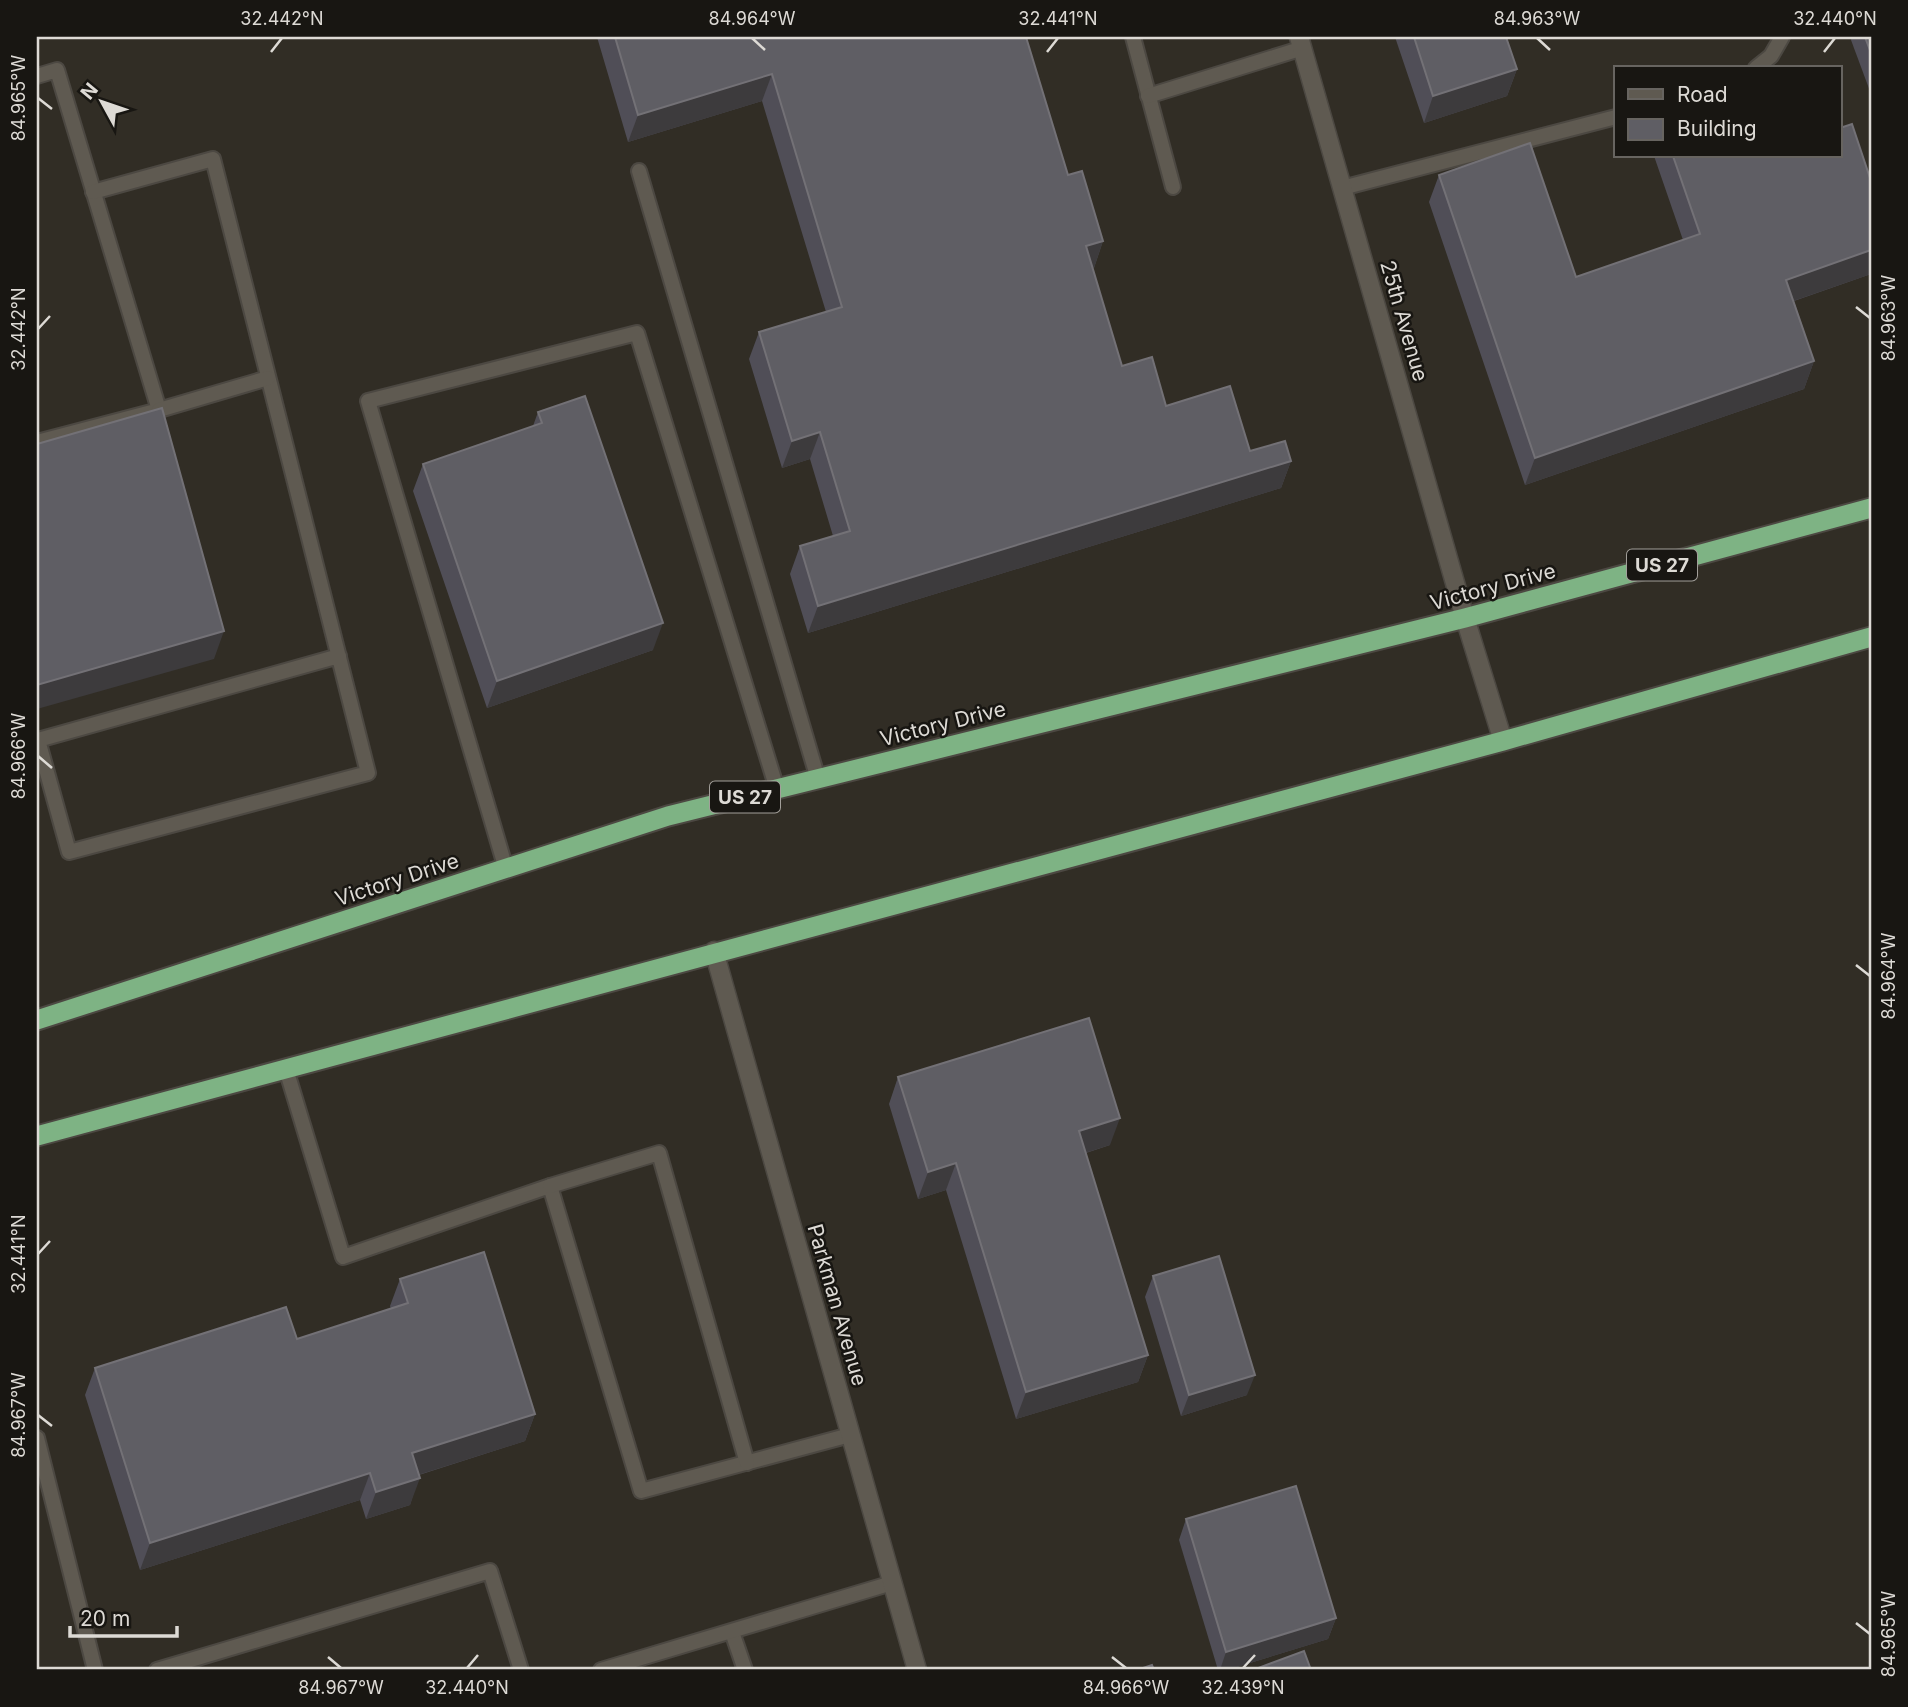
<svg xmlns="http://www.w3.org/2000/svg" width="1908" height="1707" font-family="Inter,sans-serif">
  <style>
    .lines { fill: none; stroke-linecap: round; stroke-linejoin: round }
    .service-casing { stroke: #4c4842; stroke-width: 18 }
    .minor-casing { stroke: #4c4842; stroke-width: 21 }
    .trunk-casing { stroke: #4c4842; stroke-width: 23 }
    .service { stroke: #5f5a51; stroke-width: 14 }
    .minor { stroke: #5f5a51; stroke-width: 18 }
    .trunk { stroke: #7eb384; stroke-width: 19 }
    .wall { fill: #504e57 }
    .shaded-wall { fill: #3d3b3d }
    .building { fill: #5f5e64; stroke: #737176; stroke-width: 2 }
    .ticks { fill: none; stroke: #dddad5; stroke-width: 2.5 }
    .labels { text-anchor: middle; stroke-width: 5; stroke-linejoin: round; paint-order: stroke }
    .shield { fill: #181612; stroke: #a29f9a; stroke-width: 2 }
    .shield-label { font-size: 19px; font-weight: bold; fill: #dddad5 }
    .street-label { font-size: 21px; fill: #dddad5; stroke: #181612 }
    .neatline { fill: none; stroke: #dddad5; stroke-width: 2.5 }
    .ticks-label { font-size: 18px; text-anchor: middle; fill: #dddad5 }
  </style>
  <rect width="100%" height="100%" fill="#312d25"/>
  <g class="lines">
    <defs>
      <g id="service">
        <polyline points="1133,37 1173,187"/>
        <polyline points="1756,68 1771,56 1782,37"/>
        <polyline points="37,76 57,70 159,410 37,442"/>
        <polyline points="1148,96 1303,48"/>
        <polyline points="639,171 818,779"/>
        <polyline points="1342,188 1616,117"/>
        <path d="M93,192L213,159C265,364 317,568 368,773L69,852L38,740L339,656"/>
        <polyline points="159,410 268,378"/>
        <polyline points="506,869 368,401 637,333 777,789"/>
        <polyline points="286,1069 343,1257 550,1186 641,1491 850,1435"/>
        <polyline points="550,1186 659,1153 747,1463"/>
        <polyline points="37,1438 95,1670"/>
        <polyline points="732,1632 745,1670"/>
        <polyline points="157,1670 490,1571 521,1670"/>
        <polyline points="601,1670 892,1583"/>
      </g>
      <g id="minor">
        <polyline points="1299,37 1465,618 1503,741"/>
        <polyline points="714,951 917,1670"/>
      </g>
      <g id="trunk">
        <polyline points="37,1020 668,816 1465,618 1871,508"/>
        <polyline points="37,1136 1503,741 1871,637"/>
      </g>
    </defs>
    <use href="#service" class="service-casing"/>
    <use href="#minor" class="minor-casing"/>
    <use href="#trunk" class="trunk-casing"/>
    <use href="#service" class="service"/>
    <use href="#minor" class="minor"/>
    <use href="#trunk" class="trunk"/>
  </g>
  <g class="wall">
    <polygon points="597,37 1026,37 1068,175 1103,241 1094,268 1092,268 1122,366 1166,406 1250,451 1291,461 1281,488 808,633 790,574 800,546 833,536 810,459 782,468 749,359 759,332 826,312 762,101 628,142"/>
    <polygon points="1395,37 1506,37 1517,69 1507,96 1424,123"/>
    <polygon points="1852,37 1871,37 1871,94 1851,40"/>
    <polygon points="1654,156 1840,156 1871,274 1794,301 1814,361 1804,389 1525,485 1429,202 1439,175 1576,277 1683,240"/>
    <polygon points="538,412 653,650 487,708 413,491 423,464 533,426"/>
    <polygon points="898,1077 1110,1145 1086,1153 1148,1355 1138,1382 1016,1419 946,1190 918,1199 889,1104"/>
    <polygon points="1153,1276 1247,1395 1181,1416 1145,1297"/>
    <polygon points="400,1279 535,1414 525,1441 419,1475 410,1505 366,1519 360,1500 140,1570 85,1395 95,1368 297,1339 391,1309 390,1306"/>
    <polygon points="1186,1519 1336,1618 1328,1639 1227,1670 1218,1670 1179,1540"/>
  </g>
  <g class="shaded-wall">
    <polygon points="1517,69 1507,96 1424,123 1433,96"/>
    <polygon points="772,74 762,101 628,142 638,115"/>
    <polygon points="1103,241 1094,268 1076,273 1086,246"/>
    <polygon points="1871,250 1871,274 1776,307 1786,280"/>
    <polygon points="1814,361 1804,389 1525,485 1535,458"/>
    <polygon points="820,432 810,459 782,468 792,441"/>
    <polygon points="1291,461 1281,488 808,633 818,606"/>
    <polygon points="663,623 653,650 487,708 497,681"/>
    <polygon points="224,631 214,659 37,709 37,685"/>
    <polygon points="1120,1118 1110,1145 1069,1158 1079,1131"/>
    <polygon points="956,1163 946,1190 918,1199 928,1172"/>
    <polygon points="1148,1355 1138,1382 1016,1419 1026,1392"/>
    <polygon points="1255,1375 1247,1395 1181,1416 1189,1395"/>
    <polygon points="535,1414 525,1441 402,1480 412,1453"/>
    <polygon points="370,1473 360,1500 140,1570 150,1543"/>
    <polygon points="420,1478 410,1505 366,1519 376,1492"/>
    <polygon points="1336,1618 1328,1639 1227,1670 1220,1670 1226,1652"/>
  </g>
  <g class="building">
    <polygon points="615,37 1026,37 1068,175 1082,171 1103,241 1086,246 1122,366 1152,357 1166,406 1230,386 1250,451 1285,441 1291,461 818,606 800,546 850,531 820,432 792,441 759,332 842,307 772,74 638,115"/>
    <polygon points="1414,37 1506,37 1517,69 1433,96"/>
    <polygon points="1865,37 1871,37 1871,53"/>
    <polygon points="1852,124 1871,181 1871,250 1786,280 1814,361 1535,458 1439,175 1530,143 1576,277 1700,234 1673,156 1840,156 1840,128"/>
    <polygon points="585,396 663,623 497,681 423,464 542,423 538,412"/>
    <polygon points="162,408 224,631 37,685 37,444"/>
    <polygon points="1089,1018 1120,1118 1079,1131 1148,1355 1026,1392 956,1163 928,1172 898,1077"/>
    <polygon points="484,1252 535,1414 412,1453 420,1478 376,1492 370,1473 150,1543 95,1368 286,1307 297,1339 408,1303 400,1279"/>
    <polygon points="1219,1256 1255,1375 1189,1395 1153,1276"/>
    <polygon points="1296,1486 1336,1618 1226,1652 1186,1519"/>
    <polygon points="1304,1651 1311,1670 1253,1670"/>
    <polygon points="1152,1665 1154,1670 1137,1670"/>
  </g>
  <path class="ticks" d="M752,38L765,50M1537,38L1550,50M271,52L282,38M1047,52L1058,38M1824,52L1835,38M38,98L52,109M1856,307L1870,318M38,329L50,316M38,756L52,768M1856,965L1870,976M38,1254L50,1241M38,1415L52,1426M1856,1623L1870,1634M328,1657L341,1668M1112,1657L1126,1668M467,1668L478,1655M1243,1668L1255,1655"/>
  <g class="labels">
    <g class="shield">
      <rect x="1627" y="549.5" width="70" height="31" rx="5"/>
      <rect x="710" y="781.5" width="70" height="31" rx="5"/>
    </g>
    <g class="shield-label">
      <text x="1662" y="572">US 27</text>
      <text x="745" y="804">US 27</text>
    </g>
    <g class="street-label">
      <text transform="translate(1404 321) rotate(74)" y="7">25th Avenue</text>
      <text transform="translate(1493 587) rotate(-15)" y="7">Victory Drive</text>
      <text transform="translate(943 724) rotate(-14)" y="7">Victory Drive</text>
      <text transform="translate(397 880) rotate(-18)" y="7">Victory Drive</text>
      <text transform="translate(837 1305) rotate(74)" y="7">Parkman Avenue</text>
    </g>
  </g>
  <rect width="1908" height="1707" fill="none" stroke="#181612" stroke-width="77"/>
  <rect x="1614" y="66" width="228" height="91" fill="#181612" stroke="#676460" stroke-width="2"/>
  <rect x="1628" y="89" width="35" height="10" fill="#5f5a51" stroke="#676460" stroke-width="2"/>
  <text x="1677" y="102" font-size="21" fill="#dddad5">Road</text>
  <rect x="1628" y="119" width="35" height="21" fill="#5f5e64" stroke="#676460" stroke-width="2"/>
  <text x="1677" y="136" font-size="21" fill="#dddad5">Building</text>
  <g transform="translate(102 102) rotate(310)" stroke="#181612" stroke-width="5" paint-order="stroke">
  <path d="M0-5L12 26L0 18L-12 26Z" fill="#dddad5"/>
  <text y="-10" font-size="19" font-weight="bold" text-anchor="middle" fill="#dddad5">N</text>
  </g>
  <path d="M70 1626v10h107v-10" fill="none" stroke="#dddad5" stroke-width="3.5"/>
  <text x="80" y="1626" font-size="21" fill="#dddad5" stroke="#181612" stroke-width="5" paint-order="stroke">20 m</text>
  <rect x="38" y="38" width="1832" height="1630" class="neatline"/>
  <g class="ticks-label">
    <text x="282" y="25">32.442°N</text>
    <text x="752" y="25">84.964°W</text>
    <text x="1058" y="25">32.441°N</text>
    <text x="1537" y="25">84.963°W</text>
    <text x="1835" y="25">32.440°N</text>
    <text transform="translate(19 98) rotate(-90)" y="6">84.965°W</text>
    <text transform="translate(1889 318) rotate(-90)" y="6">84.963°W</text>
    <text transform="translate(19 329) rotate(-90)" y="6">32.442°N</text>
    <text transform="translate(19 756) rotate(-90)" y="6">84.966°W</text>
    <text transform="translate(1889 976) rotate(-90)" y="6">84.964°W</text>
    <text transform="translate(19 1254) rotate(-90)" y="6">32.441°N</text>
    <text transform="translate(19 1415) rotate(-90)" y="6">84.967°W</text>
    <text transform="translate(1889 1634) rotate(-90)" y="6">84.965°W</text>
    <text x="341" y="1694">84.967°W</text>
    <text x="467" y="1694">32.440°N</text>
    <text x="1126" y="1694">84.966°W</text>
    <text x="1243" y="1694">32.439°N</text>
  </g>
</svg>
